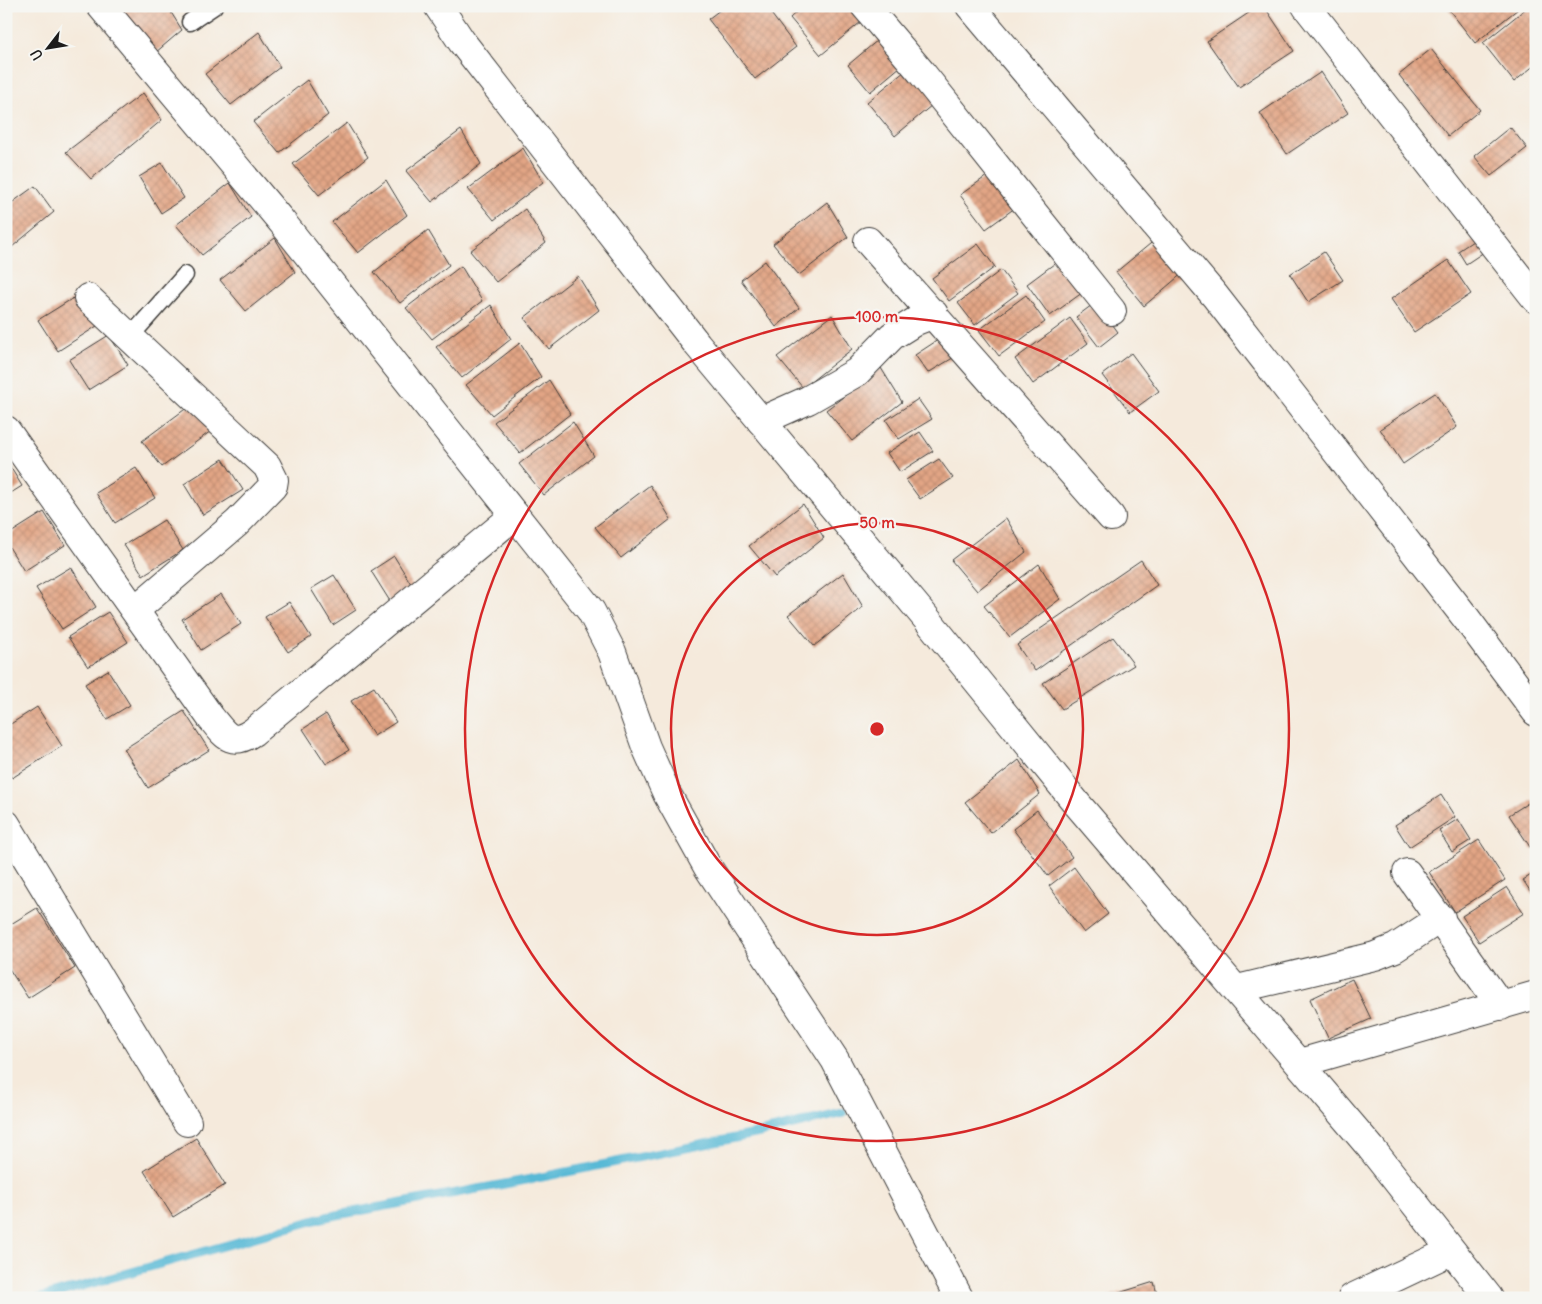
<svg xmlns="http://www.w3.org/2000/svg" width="1542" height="1304" font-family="Delius,sans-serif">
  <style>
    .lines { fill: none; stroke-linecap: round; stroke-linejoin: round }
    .stream { stroke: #58b9d6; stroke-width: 9 }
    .building { fill: url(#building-cross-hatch) }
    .service-casing { stroke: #3d3b39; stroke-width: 19 }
    .minor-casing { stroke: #3d3b39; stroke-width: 30 }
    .service { stroke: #fff; stroke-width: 16 }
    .minor { stroke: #fff; stroke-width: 28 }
    .ring { fill: none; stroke: #d62828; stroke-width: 2.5 }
    .centre { fill: #d62828; stroke: #f6f6f2; stroke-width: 2.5 }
    .ring-label { font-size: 15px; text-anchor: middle; font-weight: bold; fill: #d62828; stroke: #f6f6f2; stroke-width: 4.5; stroke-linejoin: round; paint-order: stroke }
  </style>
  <defs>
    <pattern id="building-cross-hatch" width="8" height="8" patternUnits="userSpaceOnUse" patternTransform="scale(1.25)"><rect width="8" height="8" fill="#e2a585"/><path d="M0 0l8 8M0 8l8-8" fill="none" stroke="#c18d72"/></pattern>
  </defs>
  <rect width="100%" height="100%" fill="#f6f6f2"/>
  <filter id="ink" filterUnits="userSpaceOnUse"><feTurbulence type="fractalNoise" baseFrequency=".02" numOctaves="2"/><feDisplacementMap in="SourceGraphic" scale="10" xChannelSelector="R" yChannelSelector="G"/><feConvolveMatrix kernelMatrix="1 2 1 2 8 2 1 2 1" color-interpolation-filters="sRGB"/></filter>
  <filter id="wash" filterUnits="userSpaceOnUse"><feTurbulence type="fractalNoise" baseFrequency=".0096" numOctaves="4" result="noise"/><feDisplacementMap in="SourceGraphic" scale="20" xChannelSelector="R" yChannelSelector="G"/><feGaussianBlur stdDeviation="1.12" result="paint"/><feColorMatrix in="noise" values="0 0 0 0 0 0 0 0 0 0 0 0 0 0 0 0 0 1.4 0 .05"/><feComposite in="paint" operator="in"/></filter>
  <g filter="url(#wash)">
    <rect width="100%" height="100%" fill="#f5eadc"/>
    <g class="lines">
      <polyline class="stream" points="40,1298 326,1217 537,1178 755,1134 843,1113"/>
    </g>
    <g id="blocks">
      <g class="building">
        <polygon points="118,6 167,6 182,30 155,53"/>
        <polygon points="725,6 785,6 772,15 796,47 755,79 708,19"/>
        <polygon points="803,6 848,6 861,22 821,55 790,18"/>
        <polygon points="1259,6 1264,6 1294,51 1239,87 1207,41"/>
        <polygon points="1446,6 1516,6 1518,9 1475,43"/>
        <polygon points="1529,6 1536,14 1536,64 1514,82 1483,43"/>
        <polygon points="259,32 280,67 231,105 205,74"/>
        <polygon points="885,34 907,61 870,92 848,65"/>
        <polygon points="1431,49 1480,110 1448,136 1399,75"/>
        <polygon points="910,67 938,100 895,136 867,102"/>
        <polygon points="1321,72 1348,113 1287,154 1260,113"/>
        <polygon points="307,80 328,115 279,153 253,122"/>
        <polygon points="143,93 162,120 91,179 66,152"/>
        <polygon points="347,123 368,157 319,195 293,164"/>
        <polygon points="1510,127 1527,148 1491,176 1474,156"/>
        <polygon points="461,130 481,164 432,202 406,171"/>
        <polygon points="523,148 543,182 494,220 468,189"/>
        <polygon points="162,163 184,198 161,213 139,177"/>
        <polygon points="994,171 1019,205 986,229 960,195"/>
        <polygon points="386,180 407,215 358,253 332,222"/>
        <polygon points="230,183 251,217 202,255 176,225"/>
        <polygon points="35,186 54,212 6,252 6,207"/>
        <polygon points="827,202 848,237 799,275 773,244"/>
        <polygon points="525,209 546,243 496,282 470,251"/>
        <polygon points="428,230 449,265 400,303 374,272"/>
        <polygon points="1482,235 1490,248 1466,264 1458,251"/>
        <polygon points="275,238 295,272 246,311 220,280"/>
        <polygon points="1156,239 1184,272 1144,306 1116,272"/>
        <polygon points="978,244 995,267 949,301 932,278"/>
        <polygon points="1324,252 1343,280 1308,302 1290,274"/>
        <polygon points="1062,258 1086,290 1050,316 1027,284"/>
        <polygon points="1448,260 1471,294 1414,332 1391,299"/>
        <polygon points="765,261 799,308 776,327 741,280"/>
        <polygon points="461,266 482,301 432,339 406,308"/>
        <polygon points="1001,270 1018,293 975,325 958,303"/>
        <polygon points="578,276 599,310 549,349 524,318"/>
        <polygon points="78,295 97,326 58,351 38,320"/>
        <polygon points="1026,295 1045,322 999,356 979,330"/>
        <polygon points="1096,302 1118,332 1099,347 1076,317"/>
        <polygon points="491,305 511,339 462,378 436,347"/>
        <polygon points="832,315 852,349 803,388 777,357"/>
        <polygon points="1070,318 1088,343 1033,384 1015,359"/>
        <polygon points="947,334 961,353 928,373 915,355"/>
        <polygon points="109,335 128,365 88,390 69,360"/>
        <polygon points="520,343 541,377 492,415 466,385"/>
        <polygon points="1131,353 1159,391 1130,412 1102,375"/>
        <polygon points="881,368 902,402 852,441 826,410"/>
        <polygon points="549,380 570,414 520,453 494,422"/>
        <polygon points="1435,393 1457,427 1403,464 1380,429"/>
        <polygon points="918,399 932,419 899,439 886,420"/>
        <polygon points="192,404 211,431 162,467 142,441"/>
        <polygon points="573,422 594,456 544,495 519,464"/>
        <polygon points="920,432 933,451 900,472 887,453"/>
        <polygon points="223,459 243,490 203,515 184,484"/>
        <polygon points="939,459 953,478 920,499 906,480"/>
        <polygon points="6,460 22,486 6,496"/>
        <polygon points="136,468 155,498 115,523 96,493"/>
        <polygon points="650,485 671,519 621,558 595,527"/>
        <polygon points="803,504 824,538 775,577 749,546"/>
        <polygon points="44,512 65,545 24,571 6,542 6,536"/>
        <polygon points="1006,518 1026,552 977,591 951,560"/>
        <polygon points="164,520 183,550 143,575 124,545"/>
        <polygon points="394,556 416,592 393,606 371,571"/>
        <polygon points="1141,560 1157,585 1035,671 1017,645"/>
        <polygon points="1039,564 1060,599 1010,637 984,606"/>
        <polygon points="71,567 96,607 62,629 36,588"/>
        <polygon points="843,573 863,607 814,646 788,615"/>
        <polygon points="334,575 356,610 333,625 311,589"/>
        <polygon points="221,594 241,624 201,650 182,619"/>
        <polygon points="289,602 311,637 288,652 265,617"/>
        <polygon points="108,612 128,642 88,667 68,637"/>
        <polygon points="1113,637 1134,665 1062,709 1043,683"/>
        <polygon points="108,670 130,705 107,719 85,684"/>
        <polygon points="374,687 396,722 374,736 351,701"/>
        <polygon points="37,707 62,746 12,778 6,769 6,727"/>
        <polygon points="184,711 209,750 148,788 124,749"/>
        <polygon points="326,714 349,750 326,764 303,729"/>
        <polygon points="1019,760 1040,794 991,833 965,802"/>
        <polygon points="1441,795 1455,817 1409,847 1395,825"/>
        <polygon points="1536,798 1536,847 1532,850 1509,815"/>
        <polygon points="1037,810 1072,857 1048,876 1013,829"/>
        <polygon points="1458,819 1471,840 1452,852 1439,831"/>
        <polygon points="1479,840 1505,880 1455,912 1429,872"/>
        <polygon points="1074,867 1108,914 1084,933 1049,886"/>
        <polygon points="1536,872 1536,900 1523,880"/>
        <polygon points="1507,887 1524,913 1479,942 1462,916"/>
        <polygon points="37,908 75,968 28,998 6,964 6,927"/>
        <polygon points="1352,979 1371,1019 1328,1038 1310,999"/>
        <polygon points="196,1138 225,1185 173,1217 144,1171"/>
        <polygon points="1154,1282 1158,1298 1106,1298 1106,1297"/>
      </g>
    </g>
  </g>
  <g filter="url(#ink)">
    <use href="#blocks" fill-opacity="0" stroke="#3d3b39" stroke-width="1"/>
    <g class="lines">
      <defs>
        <g id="service">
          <polyline points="190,22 214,6"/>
          <polyline points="130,337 185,275"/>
        </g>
        <g id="minor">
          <polyline points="101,6 282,222 591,611 612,652 646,747 667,794 707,866 835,1060 959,1298"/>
          <polyline points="438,6 462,42 697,344 931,624 1078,805 1371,1148 1489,1298"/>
          <polyline points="865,6 921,72 1112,311"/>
          <polyline points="970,6 1215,296 1466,618 1536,712"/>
          <polyline points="1306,6 1536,299"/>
          <polyline points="868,241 1111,517"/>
          <polyline points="88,298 267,466 274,480 273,486 237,523 135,610"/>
          <polyline points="761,421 808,400 857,372 892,336 916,321 934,314"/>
          <path d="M6,430L211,718C225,735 231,747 253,732L515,515"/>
          <polyline points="6,824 187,1122"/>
          <polyline points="1407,873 1501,1006"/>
          <polyline points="1237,989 1375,956 1395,948 1441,918"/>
          <polyline points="1300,1063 1536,995"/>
          <polyline points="1352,1298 1451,1251"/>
        </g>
      </defs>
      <use href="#service" class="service-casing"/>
      <use href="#minor" class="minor-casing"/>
      <use href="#service" class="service"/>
      <use href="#minor" class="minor"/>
    </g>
  </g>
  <g class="ring">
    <circle cx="877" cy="729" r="206"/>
    <circle cx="877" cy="729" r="412"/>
  </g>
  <circle cx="877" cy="729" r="8" class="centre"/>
  <g class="ring-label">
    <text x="877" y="322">100 m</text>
    <text x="877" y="528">50 m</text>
  </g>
  <rect width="1542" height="1304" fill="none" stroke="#f6f6f2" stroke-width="25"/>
  <g transform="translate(48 48) rotate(239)" stroke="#f6f6f2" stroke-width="4" paint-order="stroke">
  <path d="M0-4L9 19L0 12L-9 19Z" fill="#1c1c1c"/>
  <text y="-8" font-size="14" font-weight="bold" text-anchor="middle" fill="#1c1c1c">U</text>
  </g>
</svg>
